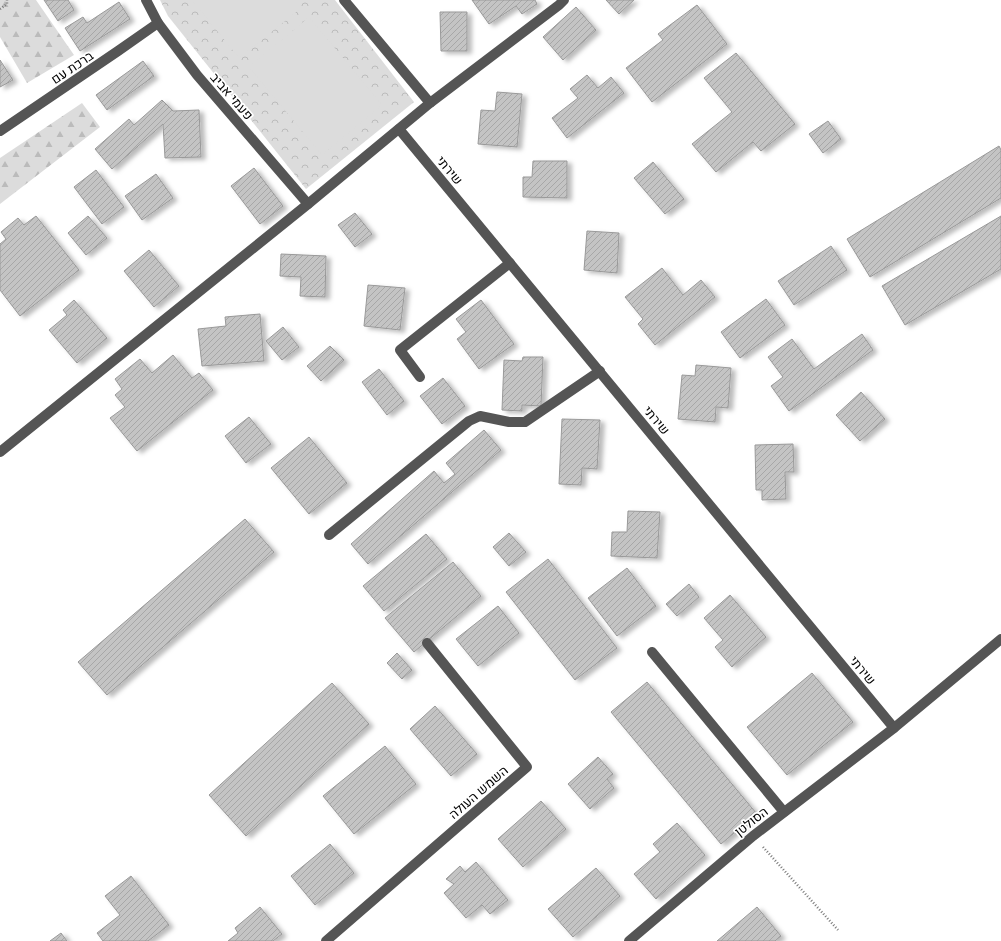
<svg xmlns="http://www.w3.org/2000/svg" width="1001" height="941" font-family="'Noto Sans',Heebo,sans-serif">
  <style>
    .forest { fill: url(#forest-firs) }
    .park { fill: url(#park-crowns) }
    .pitch { fill: #dcdcdc }
    .building { fill: url(#building-hatch); stroke: #999; filter: url(#shadow) }
    .lines { fill: none; stroke-linecap: round; stroke-linejoin: round }
    .path { stroke: #777; stroke-width: 2.5; stroke-dasharray: 1 2; stroke-linecap: butt }
    .minor { stroke: #555; stroke-width: 10 }
    .labels { text-anchor: middle; stroke-width: 3.5; stroke-linejoin: round; paint-order: stroke }
    .street-label { font-size: 13px; fill: #000; stroke: #fff }
  </style>
  <defs>
    <pattern id="forest-firs" width="22" height="20" patternUnits="userSpaceOnUse"><rect width="22" height="20" fill="#dcdcdc"/><path d="M5 1l3.5 6h-7zM16 11l3.5 6h-7z" fill="#bbb"/></pattern>
    <pattern id="park-crowns" width="20" height="18" patternUnits="userSpaceOnUse"><rect width="20" height="18" fill="#dcdcdc"/><path d="M2 6a3 3 0 1 1 6 0M12 15a3 3 0 1 1 6 0" fill="none" stroke="#bbb"/></pattern>
    <pattern id="building-hatch" width="6" height="6" patternUnits="userSpaceOnUse"><rect width="6" height="6" fill="#c4c4c4"/><path d="M-1 1l2-2M0 6l6-6M5 7l2-2" fill="none" stroke="#a7a7a7"/></pattern>
    <filter id="shadow"><feDropShadow dx="4.5" dy="2.5" stdDeviation="2" flood-color="#0004"/></filter>
  </defs>
  <rect width="100%" height="100%" fill="#fff"/>
  <g class="forest">
    <polygon points="0,0 36,0 74,55 27,83 0,37"/>
    <polygon points="82,103 100,127 0,204 0,158"/>
  </g>
  <polygon class="park" points="160,0 335,0 414,102 306,189 168,16"/>
  <g class="pitch">
    <polygon points="192,0 293,0 300,9 239,58"/>
    <polygon points="309,17 382,105 322,155 249,67"/>
  </g>
  <g class="building">
    <polygon points="44,0 68,0 74,10 58,21"/>
    <polygon points="472,0 535,0 537,4 522,14 516,6 489,24"/>
    <polygon points="606,0 634,0 619,14"/>
    <polygon points="119,2 130,19 80,51 65,28 83,17 87,23"/>
    <polygon points="697,5 727,44 652,102 626,68 663,40 658,34"/>
    <polygon points="576,7 596,30 563,60 543,37"/>
    <polygon points="440,12 467,12 467,51 441,51"/>
    <polygon points="736,53 795,124 761,151 753,142 716,172 692,144 732,112 704,78"/>
    <polygon points="0,60 13,80 0,87"/>
    <polygon points="143,61 154,76 107,110 96,95"/>
    <polygon points="587,75 598,88 611,77 624,93 567,138 552,118 578,98 570,89"/>
    <polygon points="497,92 522,94 517,147 478,144 481,110 495,111"/>
    <polygon points="162,100 173,111 199,110 201,157 165,158 163,124 112,169 95,149 129,119 134,125"/>
    <polygon points="828,121 841,139 823,153 809,134"/>
    <polygon points="999,146 1001,150 1001,198 870,277 847,239"/>
    <polygon points="533,161 567,161 567,198 523,197 523,177 532,177"/>
    <polygon points="653,162 684,199 665,214 634,178"/>
    <polygon points="254,168 283,206 260,224 231,186"/>
    <polygon points="96,170 124,207 102,224 74,187"/>
    <polygon points="156,174 173,198 142,220 125,196"/>
    <polygon points="355,213 372,234 355,247 338,225"/>
    <polygon points="36,216 79,270 20,316 0,290 0,244 6,239 1,232 18,218 24,225"/>
    <polygon points="88,216 107,238 86,255 68,233"/>
    <polygon points="1001,216 1001,269 905,325 882,286"/>
    <polygon points="587,231 619,233 617,273 584,270"/>
    <polygon points="831,246 847,270 794,305 778,281"/>
    <polygon points="149,250 179,286 154,307 124,271"/>
    <polygon points="281,254 326,256 325,297 300,296 301,277 280,276"/>
    <polygon points="662,268 683,295 701,280 715,297 655,345 638,324 643,319 625,297"/>
    <polygon points="368,285 405,288 400,330 364,326"/>
    <polygon points="766,299 785,325 740,358 721,332"/>
    <polygon points="74,300 107,338 77,363 49,330 67,315 63,310"/>
    <polygon points="481,300 514,344 479,369 457,339 466,332 456,319"/>
    <polygon points="260,314 264,361 202,366 198,329 226,326 225,317"/>
    <polygon points="283,327 299,347 282,360 266,341"/>
    <polygon points="862,334 873,350 789,411 771,386 783,377 768,357 792,339 814,369"/>
    <polygon points="330,346 344,360 321,381 307,366"/>
    <polygon points="173,355 192,378 199,373 213,390 137,451 110,418 125,407 115,395 122,389 115,379 140,359 152,373"/>
    <polygon points="523,357 543,357 541,406 522,405 522,411 502,410 504,360 522,361"/>
    <polygon points="696,365 731,368 728,408 716,407 715,422 678,419 682,375 695,376"/>
    <polygon points="379,369 404,401 387,415 362,382"/>
    <polygon points="443,378 465,406 442,424 420,396"/>
    <polygon points="861,392 885,419 860,441 836,415"/>
    <polygon points="249,417 271,444 246,463 225,436"/>
    <polygon points="562,419 600,420 597,469 582,468 581,485 559,484"/>
    <polygon points="484,430 501,450 368,564 351,544 434,471 444,483 455,474 446,463"/>
    <polygon points="309,437 347,483 309,514 271,468"/>
    <polygon points="793,444 794,472 785,472 786,499 762,500 762,490 756,490 755,445"/>
    <polygon points="628,511 660,512 657,558 611,556 612,532 627,532"/>
    <polygon points="245,519 274,552 107,695 78,662"/>
    <polygon points="509,533 526,552 509,566 493,547"/>
    <polygon points="426,534 447,559 384,611 363,586"/>
    <polygon points="548,559 617,648 575,680 506,592"/>
    <polygon points="453,562 481,596 414,652 385,618"/>
    <polygon points="627,568 656,606 617,636 588,598"/>
    <polygon points="689,584 699,597 677,616 666,604"/>
    <polygon points="730,595 766,637 732,667 715,647 723,640 704,618"/>
    <polygon points="498,606 519,633 478,666 456,639"/>
    <polygon points="397,653 412,670 402,679 387,663"/>
    <polygon points="812,673 853,722 787,775 747,727"/>
    <polygon points="647,682 757,814 721,844 611,712"/>
    <polygon points="332,683 369,724 246,836 209,795"/>
    <polygon points="435,706 477,754 451,776 410,729"/>
    <polygon points="385,746 416,784 354,834 323,796"/>
    <polygon points="598,757 613,774 607,779 614,788 590,809 568,784"/>
    <polygon points="541,801 566,829 523,867 498,839"/>
    <polygon points="677,823 705,855 656,899 634,874 660,852 653,844"/>
    <polygon points="330,844 354,873 315,905 291,876"/>
    <polygon points="476,862 508,900 490,914 482,905 466,918 444,893 454,884 446,879 460,866 465,872"/>
    <polygon points="596,868 620,896 573,937 548,909"/>
    <polygon points="131,876 169,925 148,941 103,941 97,933 120,915 105,896"/>
    <polygon points="260,907 282,934 273,941 228,941 238,933 235,928"/>
    <polygon points="757,907 781,936 775,941 717,941"/>
    <polygon points="61,933 67,941 50,941"/>
  </g>
  <g class="lines">
    <g class="path">
      <polyline points="0,9 7,4 7,0"/>
      <polyline points="763,847 838,930"/>
    </g>
    <g class="minor">
      <polyline points="146,0 158,23 197,75 308,204"/>
      <polyline points="344,0 430,103"/>
      <polyline points="399,129 894,728"/>
      <polyline points="0,131 118,51 158,23"/>
      <polyline points="420,377 400,350 510,263"/>
      <polyline points="0,452 308,204 430,103 559,5 564,0"/>
      <polyline points="329,535 469,421 480,416 509,422 525,422 600,371"/>
      <polyline points="652,652 784,812"/>
      <polyline points="326,941 527,767 427,643"/>
      <polyline points="629,941 753,836 894,728 1001,639"/>
    </g>
  </g>
  <g class="labels">
    <g class="street-label">
      <text transform="translate(72 67) rotate(-34)" y="5">ברכת עם</text>
      <text transform="translate(232 96) rotate(49)" y="5">פעמי אביב</text>
      <text transform="translate(450 170) rotate(50)" y="5">שירתי</text>
      <text transform="translate(657 420) rotate(50)" y="5">שירתי</text>
      <text transform="translate(863 670) rotate(50)" y="5">שירתי</text>
      <text transform="translate(478 792) rotate(-41)" y="5">השמש העולה</text>
      <text transform="translate(751 821) rotate(-38)" y="5">הסולטן</text>
    </g>
  </g>
</svg>
